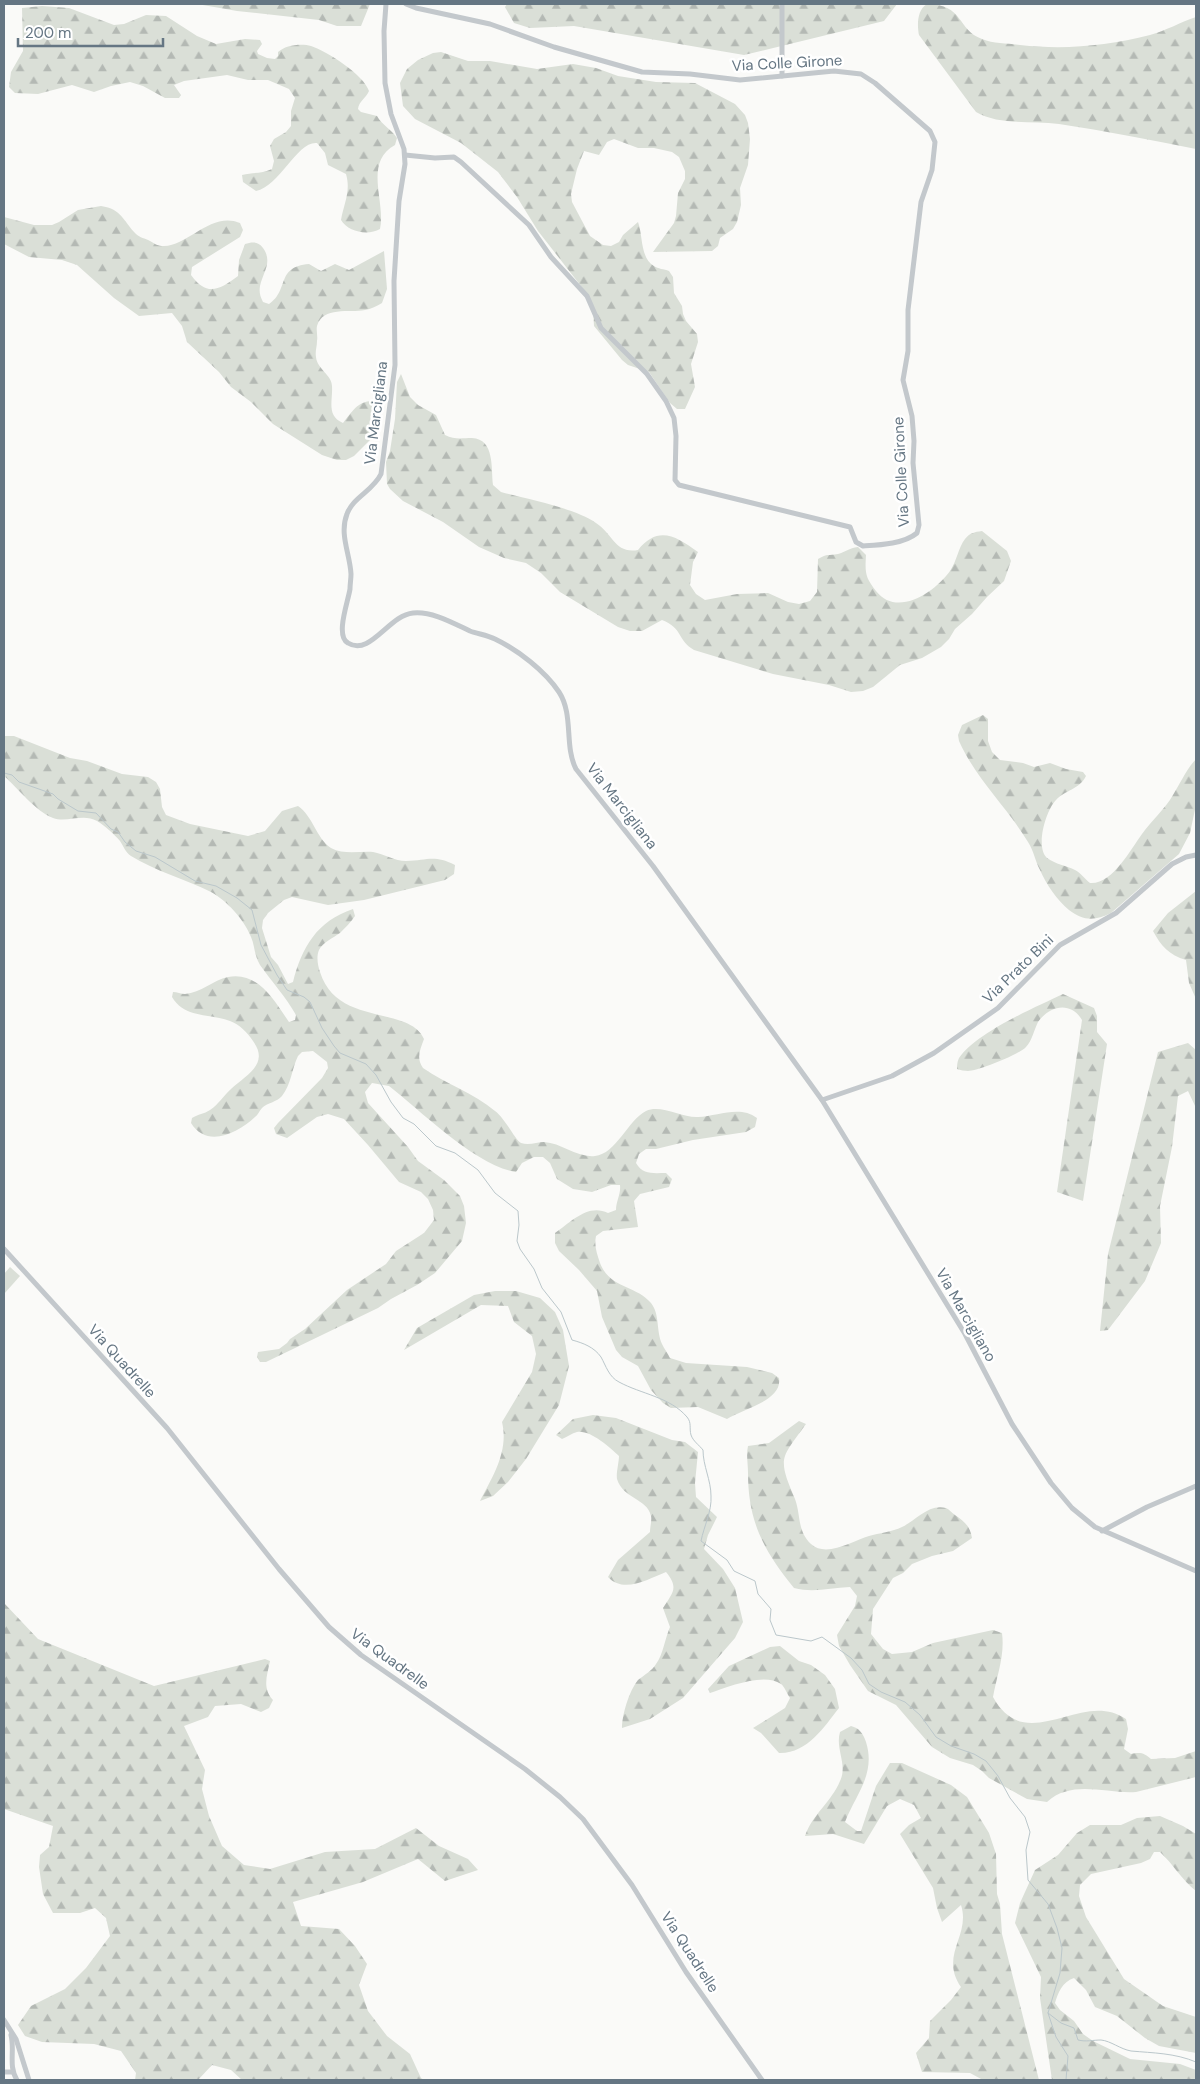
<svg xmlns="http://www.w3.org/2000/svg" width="1200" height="2084" font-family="'DM Sans',sans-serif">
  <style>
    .forest { fill: url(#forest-firs) }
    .park { fill: #dadfd7 }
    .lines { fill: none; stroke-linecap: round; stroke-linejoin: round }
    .stream { stroke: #bbc7cb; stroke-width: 1 }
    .minor { stroke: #c3c8cc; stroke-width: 5 }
    .labels { text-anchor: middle; stroke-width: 5; stroke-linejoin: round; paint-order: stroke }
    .street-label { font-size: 15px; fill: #657683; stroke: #fff }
  </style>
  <defs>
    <pattern id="forest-firs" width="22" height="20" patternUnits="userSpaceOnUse" patternTransform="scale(1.25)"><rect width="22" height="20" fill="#dadfd7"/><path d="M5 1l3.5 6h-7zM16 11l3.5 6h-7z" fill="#b4b9b4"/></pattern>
  </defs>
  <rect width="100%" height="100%" fill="#fafaf8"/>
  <g class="forest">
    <polygon points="197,4 370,4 361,26 337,26 319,20 237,11"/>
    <polygon points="507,4 897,4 884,21 744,55 574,26 530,28 514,23 505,7"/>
    <path d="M927,4C964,4 957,30 982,39C994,44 1008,43 1020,45C1064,50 1107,46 1150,35C1165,31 1181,22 1196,17V149C1151,140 1105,131 1059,124C1032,120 1000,126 976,112L919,35C917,25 917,10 927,4Z"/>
    <path d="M42,6L69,8L114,25L124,24L146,15L166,16L197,36L216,44L245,39L260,40L262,44L257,51L258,54L267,58L275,59L278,56V52C285,45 302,43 311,46C327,51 364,75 369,91C366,98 359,101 358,109L361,112L377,116C382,125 391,129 397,138L395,145C363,163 386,201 380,229C368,236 348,232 341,220C344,203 351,191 346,174L328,165L325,153L317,143C297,141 280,186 256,191L243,182L242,175C253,172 262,174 272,169L274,161L270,146L274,139L286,132L291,126V111L295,98L289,89L268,80H248L227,75L184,81L174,85L181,95L179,98H165L143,86L130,82L111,86L94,92L72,85L38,94L15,93L9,87L11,72L23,51L22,8Z"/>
    <path d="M441,52L468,61H490L537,69L573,64L596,68L618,76L656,82L695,83L735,104L745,115L748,123L750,139L748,165L740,188L741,205L737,222L733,229L720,238L718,246L712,251L653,252L674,223L676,216L678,193L685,179V171L679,157L672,152L654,148H638L614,139L607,142L599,155L584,151L577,169L571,194L572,202L590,236L603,245L611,246L619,242L623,235L638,222C643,235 640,258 654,266C658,269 664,269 669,271L673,277L674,293L682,306L683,314L686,321L697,334L698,342L691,364L695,387L685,409H677L670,403L649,372L628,365L622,360L594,326L593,310L588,295L538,231L517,197L498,172L461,143L415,119L403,106L400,83L407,69L418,60L433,53Z"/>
    <path d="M101,206C122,209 123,221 136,234C140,238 145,238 150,241C155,244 158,246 164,246C189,245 212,211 240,223L243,230L240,237L192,267L191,275C207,297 219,290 238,276L239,260L245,244C252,242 258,241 263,248C273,262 263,272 260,286C259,292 260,296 263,302L269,304C290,290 275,267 309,264L321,271L335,264L349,270L384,251L387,289L382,303C377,306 371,309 365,310C349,313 323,306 317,326C316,331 318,336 317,341C317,347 315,351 316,357C317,369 332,375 332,386C333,401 326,416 343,423C352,412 358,400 374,401L378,407L379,414L373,437L354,456L346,460H337L322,455L273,424L251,402L231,387L219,372L187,342L182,326L172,313L139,316L114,298L77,265L62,260L29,257L4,244V217L34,225H52L59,222L78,210Z"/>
    <path d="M401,374L410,397L418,405L436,415L445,435C455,440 462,438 472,438C495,439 491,469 493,485L501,492C527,499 575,508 596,523C613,534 615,554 638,550C658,525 676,536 698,552L693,562L690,585L696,594L705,600L737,594L768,593L788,602L799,604L810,601L817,592L818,559C828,553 828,556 838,554C845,552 849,548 858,547L866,555C865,573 865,577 876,591C897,618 935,592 950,571C957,561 958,548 965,539C970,533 974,532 982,531L1007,551L1011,561L1004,581L987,597L972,614L955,629L949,639L941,647L922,658L900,665L873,687L863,691L851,692L829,685L773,674L694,650C677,640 683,628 662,620L642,631H630L618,627L560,592L541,573L526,563L504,558L479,547L443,522L403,501L390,489L387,484L386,462L390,451L395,419L397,382Z"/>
    <path d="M983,715L988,719V741L992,752L1000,760L1023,763L1034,767L1050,763L1066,769L1083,772L1086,776C1079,790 1065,790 1056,800C1046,810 1035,847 1047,858C1055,864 1067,866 1075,870C1081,873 1085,879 1090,883C1112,885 1131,849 1142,834C1151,821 1165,809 1173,795C1181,782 1186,770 1196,759V805L1190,833L1179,854L1111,913C1095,921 1083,921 1069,910C1057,900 1046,884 1040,870C1035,861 1034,851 1028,842C1007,807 976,779 959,741L958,735L962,725Z"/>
    <path d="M4,736H14L70,758L87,761L122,774L148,777L156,782L160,789L162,807L166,815L190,824L248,836L265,831L282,811L298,806C313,816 316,838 331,848C344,855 359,851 373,852C384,854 395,861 406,861C427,861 433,854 455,865L454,874L445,880L364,900L328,905L292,897L284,900L268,913L263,920L262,928L271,957L278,965L288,984L293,982C302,947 317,921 353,909L355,916C351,922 345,928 340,933C333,938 323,942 319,950C316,957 318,966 320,972C337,1027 409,1005 424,1039C420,1050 416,1058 423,1068C446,1084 474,1093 495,1111C505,1118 515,1140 521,1143C529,1146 537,1142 544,1142C562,1143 577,1158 595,1156C616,1154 628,1120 646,1111C661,1104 682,1118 698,1117C718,1116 740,1105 757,1118L755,1127L746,1132L693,1140L656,1149H646L639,1154L636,1163C643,1175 653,1173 666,1173L672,1179L669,1187L640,1194L634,1201L638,1227L603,1231L596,1236C594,1246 597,1254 600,1263C610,1289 636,1285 651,1303C660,1314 656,1331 662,1344C664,1349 668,1353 670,1358L686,1363L747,1367L772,1373L779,1378C783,1401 742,1409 727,1419L698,1407L671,1408L663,1403L651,1390L638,1366L622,1357L616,1350L602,1317L597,1291L579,1270L559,1251L555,1243V1233C571,1222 588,1203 608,1213L616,1210C616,1201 621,1194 620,1185H611L592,1192L573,1189L557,1179L550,1163L543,1157H534L522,1163L516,1172C476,1166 421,1111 389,1086L372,1083L365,1092L368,1103L408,1147L418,1161L444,1180L460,1196L464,1206L466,1223L462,1241L435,1273L417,1285L391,1299L378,1308L266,1362H260L257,1357L258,1352L279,1349L287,1343L290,1339L305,1329L347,1290L386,1264L396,1251L424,1233L434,1220L433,1210L428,1199L421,1192L399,1182L368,1145L344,1119L328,1114L317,1117L287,1138L276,1134L274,1128L278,1123L322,1078L328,1068L327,1062L313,1051L302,1052L298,1056C292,1068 291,1085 282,1096C277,1102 267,1103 262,1108C259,1111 258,1115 255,1117C238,1133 207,1149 191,1123L192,1118C198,1114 204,1114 210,1110C219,1104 223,1096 231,1089C246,1075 270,1064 253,1041C248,1033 239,1024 230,1021C210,1013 185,1019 172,997L173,992C177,992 181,994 185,994C201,993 213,980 228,977C259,971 275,1002 289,1022L295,1020L296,1015C286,997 272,982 260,965C254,955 255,946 251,937C244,919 227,901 211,892C187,880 153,870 131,856C125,852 124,847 120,841C115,835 104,825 97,821C83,813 67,823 53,818C35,811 18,788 4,776Z"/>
    <path d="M1196,891V999L1189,983L1186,960C1169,955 1161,946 1153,931L1168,913Z"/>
    <path d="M1063,994L1094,1008L1097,1016V1032L1107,1044L1083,1201L1057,1192L1082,1020C1071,1001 1050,1005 1038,1022C1034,1030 1032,1041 1026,1047C1020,1054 978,1071 968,1071C965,1071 960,1070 957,1069C957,1066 957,1062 959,1058C977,1032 1034,1008 1063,994Z"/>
    <polygon points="1188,1043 1196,1050 1196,1108 1188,1091 1178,1096 1172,1147 1160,1206 1161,1243 1145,1281 1108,1330 1100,1331 1108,1254 1158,1052"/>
    <path d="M495,1291H516L540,1298L555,1312L563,1330L569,1366L559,1405L526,1459L508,1482L493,1496L480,1501C493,1476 509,1451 502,1422L532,1372L536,1354L532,1336L514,1322L508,1306L481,1305L404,1350L417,1328L474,1295Z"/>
    <path d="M593,1415L616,1418L672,1440L685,1442L698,1452L695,1483L696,1497L717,1517L708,1535L704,1549L723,1569L735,1588L743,1622L735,1638L683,1698L650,1719L622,1728C622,1715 629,1691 638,1680C644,1675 652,1671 656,1664C663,1655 665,1638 670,1627L663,1608C673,1592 679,1588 666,1572C648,1579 624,1594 608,1577L618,1560L650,1532C650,1527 652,1520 651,1516C647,1498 623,1499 617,1479C616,1473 619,1462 619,1456C609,1447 591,1430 577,1432C572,1433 567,1437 562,1439L556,1435L573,1419Z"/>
    <path d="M799,1421L806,1424C781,1459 777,1457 795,1499C801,1515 797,1531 811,1544C826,1558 853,1541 869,1536C879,1533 892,1532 902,1527C915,1521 929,1503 946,1508C949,1509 952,1513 955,1515C965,1522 970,1526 972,1538L953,1551L932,1556L912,1564L903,1573L893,1578L873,1609L871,1634L883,1649L892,1654L912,1652L933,1643L993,1630L1002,1633C1005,1655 997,1675 993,1697C1027,1758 1081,1688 1126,1719L1128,1729L1124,1749L1131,1754C1141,1752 1144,1753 1151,1759L1175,1758L1196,1751V1777L1136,1792C1106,1794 1072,1779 1047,1802L1027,1799L989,1778L982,1771L973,1765L950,1758L932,1747L896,1705L868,1691L850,1665L839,1646L837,1635L855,1606L857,1596L850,1587C830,1588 813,1593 794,1588C764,1551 748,1522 748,1473C748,1463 746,1455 748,1446L769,1443Z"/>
    <path d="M4,1603L38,1639L154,1686L265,1659L270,1661C267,1676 262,1688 273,1700L269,1708L261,1712L241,1704L215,1706L208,1717L184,1726L205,1770L202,1789L209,1816L222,1846L244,1865L270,1869L325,1852L375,1849L416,1828L439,1846L468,1859L478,1870L445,1881L418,1859L363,1882L293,1902L301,1926L339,1929L355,1946L367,1964L359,1985L368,2011L387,2036L410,2054L421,2078L424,2080H242L231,2070L212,2065L198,2080H135L136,2073L121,2051L94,2044L42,2042L25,2036L18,2025L31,2006L65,1989L86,1968L110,1936L106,1918L95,1908L80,1913H53L43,1894L39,1867L40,1855L49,1847L53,1826L4,1809Z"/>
    <path d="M780,1646L799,1661L811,1665L825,1675L835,1689L839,1708C824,1727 807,1754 779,1753L761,1733L753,1728L785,1708L790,1698C787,1694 785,1687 781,1684C764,1672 728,1687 710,1693L708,1689L729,1666L770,1647Z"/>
    <path d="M851,1726C859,1728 863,1733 866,1742C876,1774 856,1794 845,1822L857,1831H861L876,1786L890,1763H902L951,1785L967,1797L989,1833L996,1854L997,1894L1000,1904L1002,1934L1039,2080H983L970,2073L922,2072L916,2053L929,2038L930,2021L951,2000L961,1987C939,1955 971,1936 961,1905L942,1922L937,1908L933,1888L900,1834L909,1825L921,1818L914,1805L900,1799L887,1806L864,1844L833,1834L805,1836C812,1815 832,1801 840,1781C848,1765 835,1749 840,1732Z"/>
    <path d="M1160,1816L1183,1826L1196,1834V1891C1182,1880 1173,1864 1160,1852H1154L1150,1859L1141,1863L1091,1874L1080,1885L1079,1896L1086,1917L1124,1979L1163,2006L1196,2017V2053L1159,2046L1145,2038L1117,2016L1095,2007L1086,1990L1074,1978C1062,1982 1058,1993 1055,2003L1060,2010L1074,2021L1083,2034L1093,2041L1130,2059L1180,2064L1196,2070V2080H1052L1040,1998L1041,1977L1015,1923L1020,1903L1035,1870L1058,1855L1077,1833L1090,1825H1121L1137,1818Z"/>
  </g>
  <polygon class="park" points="10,1267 20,1276 4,1294 4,1274"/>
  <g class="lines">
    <g class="stream">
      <path d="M4,773L12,775L19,782L53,794L58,799L78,811L96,813L111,829L118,832L125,842L136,851L155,857L195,881L216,886L237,898L252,910L261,945L277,975L287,990L304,997L310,1002L322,1028L334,1046L340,1053L366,1064L376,1075L391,1102L403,1118L414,1124L436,1146L455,1153L478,1170L495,1193L518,1211L519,1225L517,1241L520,1249L534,1269L542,1288L561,1312L572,1340C583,1343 594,1347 601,1357C606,1366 609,1377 619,1382C641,1394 670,1397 687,1417C692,1423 689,1428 691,1435C693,1441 699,1445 703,1450C703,1466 711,1480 711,1496C712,1511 704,1526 701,1541L727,1560L734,1571L755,1581L758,1594L771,1609L770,1620L776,1635L811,1641L822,1637L851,1658L862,1670L869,1684L881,1692L905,1702L920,1715L936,1737L951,1746L974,1754L986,1761L998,1776L1010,1798L1025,1817L1030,1832L1026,1850L1028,1880L1048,1904L1057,1928L1062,1948L1060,1973L1048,2013L1056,2037L1068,2056L1066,2080"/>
      <path d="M1048,2013L1061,2023L1074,2028L1078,2040C1086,2042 1093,2040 1101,2040C1111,2041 1120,2049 1131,2051C1153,2053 1175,2053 1196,2062"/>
    </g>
    <g class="minor">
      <path d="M386,4L384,31L385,83L391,114L404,149L405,164L399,201L394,281L395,365L381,474C373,491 353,497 347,514C339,534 350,554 351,574C351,579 350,584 350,589C348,602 335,636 348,643C370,657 389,615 413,613C432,611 453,623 470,631C478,634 487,635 495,639C518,650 545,671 559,692C574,715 564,746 576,769L653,866L822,1100L965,1334L1012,1424L1051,1483L1072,1508L1095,1527L1196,1571"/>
      <polyline points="782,76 782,4"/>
      <path d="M405,155L435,158L454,157L461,162L529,225L551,257L587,296L601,328L647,374L666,401L674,418L676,436L675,480L679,485L850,527L856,542L863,546C879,545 904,544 917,533L919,525L913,463L914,441L912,416L903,380L908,351V310L921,202L932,170L935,142L930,131L875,83L861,74L834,71L740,80L690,74L642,72L554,47L490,24L416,8L406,4"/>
      <polyline points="822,1100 892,1076 934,1053 998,1008 1060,945 1116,913 1172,864 1186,857 1196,855"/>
      <polyline points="4,1249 167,1428 279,1569 329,1627 361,1655 525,1769 560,1797 583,1819 632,1885 686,1972 762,2080"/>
      <polyline points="1102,1531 1147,1507 1196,1486"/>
      <polyline points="4,2020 16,2039 29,2080"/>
      <path d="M11,2035C15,2050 8,2066 17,2080"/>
      <polyline points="4,2072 12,2072"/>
    </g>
  </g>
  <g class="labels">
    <g class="street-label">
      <text transform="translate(787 63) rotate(-3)" y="5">Via Colle Girone</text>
      <text transform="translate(376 413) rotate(-83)" y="5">Via Marcigliana</text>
      <text transform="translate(901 472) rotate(-93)" y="5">Via Colle Girone</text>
      <text transform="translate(622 806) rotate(52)" y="5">Via Marcigliana</text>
      <text transform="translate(1018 969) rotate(-44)" y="5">Via Prato Bini</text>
      <text transform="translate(966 1315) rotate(60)" y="5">Via Marcigliano</text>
      <text transform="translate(122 1361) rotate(48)" y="5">Via Quadrelle</text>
      <text transform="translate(390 1659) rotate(36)" y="5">Via Quadrelle</text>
      <text transform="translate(690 1952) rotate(57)" y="5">Via Quadrelle</text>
    </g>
  </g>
  <rect width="1200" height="2084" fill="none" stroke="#657683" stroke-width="10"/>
  <path d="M18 38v8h145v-8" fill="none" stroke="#657683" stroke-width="2.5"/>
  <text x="25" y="38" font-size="15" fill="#657683" stroke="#ffffff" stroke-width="4" paint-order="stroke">200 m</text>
</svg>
